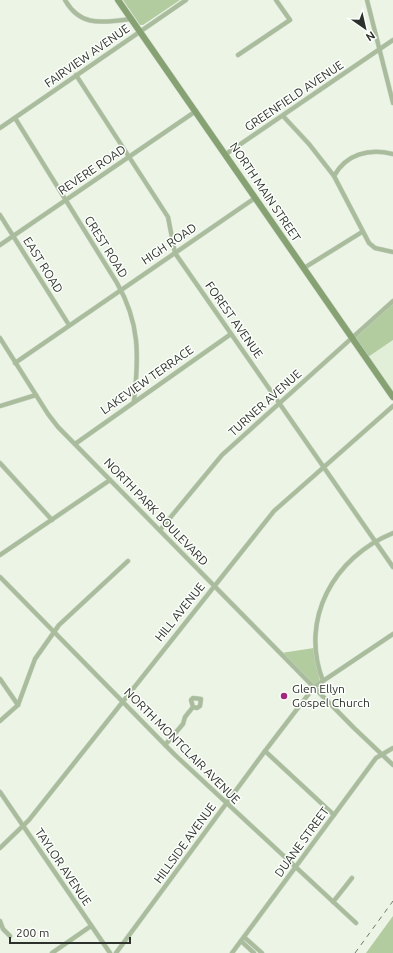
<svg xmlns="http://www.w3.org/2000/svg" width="393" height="953" font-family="Ubuntu,sans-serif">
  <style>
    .built { fill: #e1efd8 }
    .green { fill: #b2cca0 }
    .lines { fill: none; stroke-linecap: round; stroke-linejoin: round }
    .street-casing { stroke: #c9d1c4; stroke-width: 5 }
    .secondary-casing { stroke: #c9d1c4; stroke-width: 7 }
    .street { stroke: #a9bc9c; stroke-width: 4 }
    .secondary { stroke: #86a273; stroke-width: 6 }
    .rail { stroke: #71766d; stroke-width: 1; stroke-dasharray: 5 5; stroke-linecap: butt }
    .poi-dot { fill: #a2287d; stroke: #fdfffc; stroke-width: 1.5 }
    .labels { text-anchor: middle; stroke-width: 3; stroke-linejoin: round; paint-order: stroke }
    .street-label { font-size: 12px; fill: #2d312b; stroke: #fdfffc }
    .poi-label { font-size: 12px; fill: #2d312b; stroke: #fdfffc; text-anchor: start }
  </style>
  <rect width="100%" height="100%" fill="#ebf4e5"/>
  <polygon class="built" points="393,340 393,394 368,357"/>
  <g class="green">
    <polygon points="123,0 180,0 143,25 140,25"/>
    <polygon points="393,303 393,340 368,357 355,338"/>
    <polygon points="314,648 320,681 313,685 281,653"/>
    <polygon points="393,916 393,953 366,953"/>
  </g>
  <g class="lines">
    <defs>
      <g id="street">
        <path d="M65,0C81,28 103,22 131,19"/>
        <polyline points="367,0 393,103"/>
        <polyline points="238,55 290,20 276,0"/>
        <polyline points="76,75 168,217 175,253 393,567"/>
        <polyline points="283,116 309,144 334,176 369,243 375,248 393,252"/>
        <path d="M15,118L117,283C140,323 139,356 134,401"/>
        <polyline points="0,128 186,0"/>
        <polyline points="226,154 393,40"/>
        <path d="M334,176C346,154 369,148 393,154"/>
        <polyline points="0,215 69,325"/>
        <polyline points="0,245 196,111"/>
        <polyline points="304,268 362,232"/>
        <polyline points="0,338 48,414 58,427 354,728 393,765"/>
        <polyline points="15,363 255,198"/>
        <polyline points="0,406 36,395"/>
        <polyline points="75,444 231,334"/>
        <polyline points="0,463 52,520"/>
        <polyline points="160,530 222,455 393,301"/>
        <polyline points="0,555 110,480"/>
        <polyline points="0,577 175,755 356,923"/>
        <polyline points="0,679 18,705"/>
        <path d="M323,681C299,619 334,557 393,533"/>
        <polyline points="0,721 18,705 35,659 59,625 128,561"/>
        <polyline points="165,745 183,724 185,717 193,707 197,708 200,706 201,699 193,698 191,700 193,707"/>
        <polyline points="265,751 334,815"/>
        <polyline points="0,792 110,953"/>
        <polyline points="0,848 29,820 274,511 393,406"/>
        <polyline points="333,902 352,878"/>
        <polyline points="0,921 3,929 10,936"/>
        <polyline points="244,937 262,953"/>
        <polyline points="241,941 254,953"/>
        <polyline points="52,953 91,926"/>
        <polyline points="116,953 265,751 314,687 393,634"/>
        <polyline points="232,953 376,758 393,748"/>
      </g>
      <polyline id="secondary" points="118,0 393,397"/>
    </defs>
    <use href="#street" class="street-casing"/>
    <use href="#secondary" class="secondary-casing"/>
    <use href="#street" class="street"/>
    <use href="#secondary" class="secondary"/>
    <polyline class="rail" points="355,953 393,901"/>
  </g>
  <circle class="poi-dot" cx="284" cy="696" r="4"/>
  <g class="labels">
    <g class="street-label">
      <text transform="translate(87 56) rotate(-35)" y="4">FAIRVIEW AVENUE</text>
      <text transform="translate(294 96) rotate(-34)" y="4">GREENFIELD AVENUE</text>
      <text transform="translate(92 170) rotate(-34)" y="4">REVERE ROAD</text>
      <text transform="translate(265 192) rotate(56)" y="4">NORTH MAIN STREET</text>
      <text transform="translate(169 244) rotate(-34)" y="4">HIGH ROAD</text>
      <text transform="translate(106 247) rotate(58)" y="4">CREST ROAD</text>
      <text transform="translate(43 265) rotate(58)" y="4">EAST ROAD</text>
      <text transform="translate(234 320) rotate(55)" y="4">FOREST AVENUE</text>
      <text transform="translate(147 380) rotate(-35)" y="4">LAKEVIEW TERRACE</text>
      <text transform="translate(265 403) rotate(-42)" y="4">TURNER AVENUE</text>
      <text transform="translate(156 512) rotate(46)" y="4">NORTH PARK BOULEVARD</text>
      <text transform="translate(180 612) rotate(-51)" y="4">HILL AVENUE</text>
      <text transform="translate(182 746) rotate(45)" y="4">NORTH MONTCLAIR AVENUE</text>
      <text transform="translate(302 842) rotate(-54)" y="4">DUANE STREET</text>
      <text transform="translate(185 843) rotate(-54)" y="4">HILLSIDE AVENUE</text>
      <text transform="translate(63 867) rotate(56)" y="4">TAYLOR AVENUE</text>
    </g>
    <g class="poi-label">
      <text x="292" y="693">Glen Ellyn<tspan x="292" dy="14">Gospel Church</tspan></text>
    </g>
  </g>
  <g transform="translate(365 28) rotate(146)" stroke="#fdfffc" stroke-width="3" paint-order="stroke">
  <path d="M0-3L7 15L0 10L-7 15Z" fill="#2d312b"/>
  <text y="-6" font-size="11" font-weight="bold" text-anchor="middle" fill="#2d312b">N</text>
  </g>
  <path d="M10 937v6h120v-6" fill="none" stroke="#2d312b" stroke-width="2"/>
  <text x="16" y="937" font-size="12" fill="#2d312b" stroke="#fdfffc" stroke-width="3" paint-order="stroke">200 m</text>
</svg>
